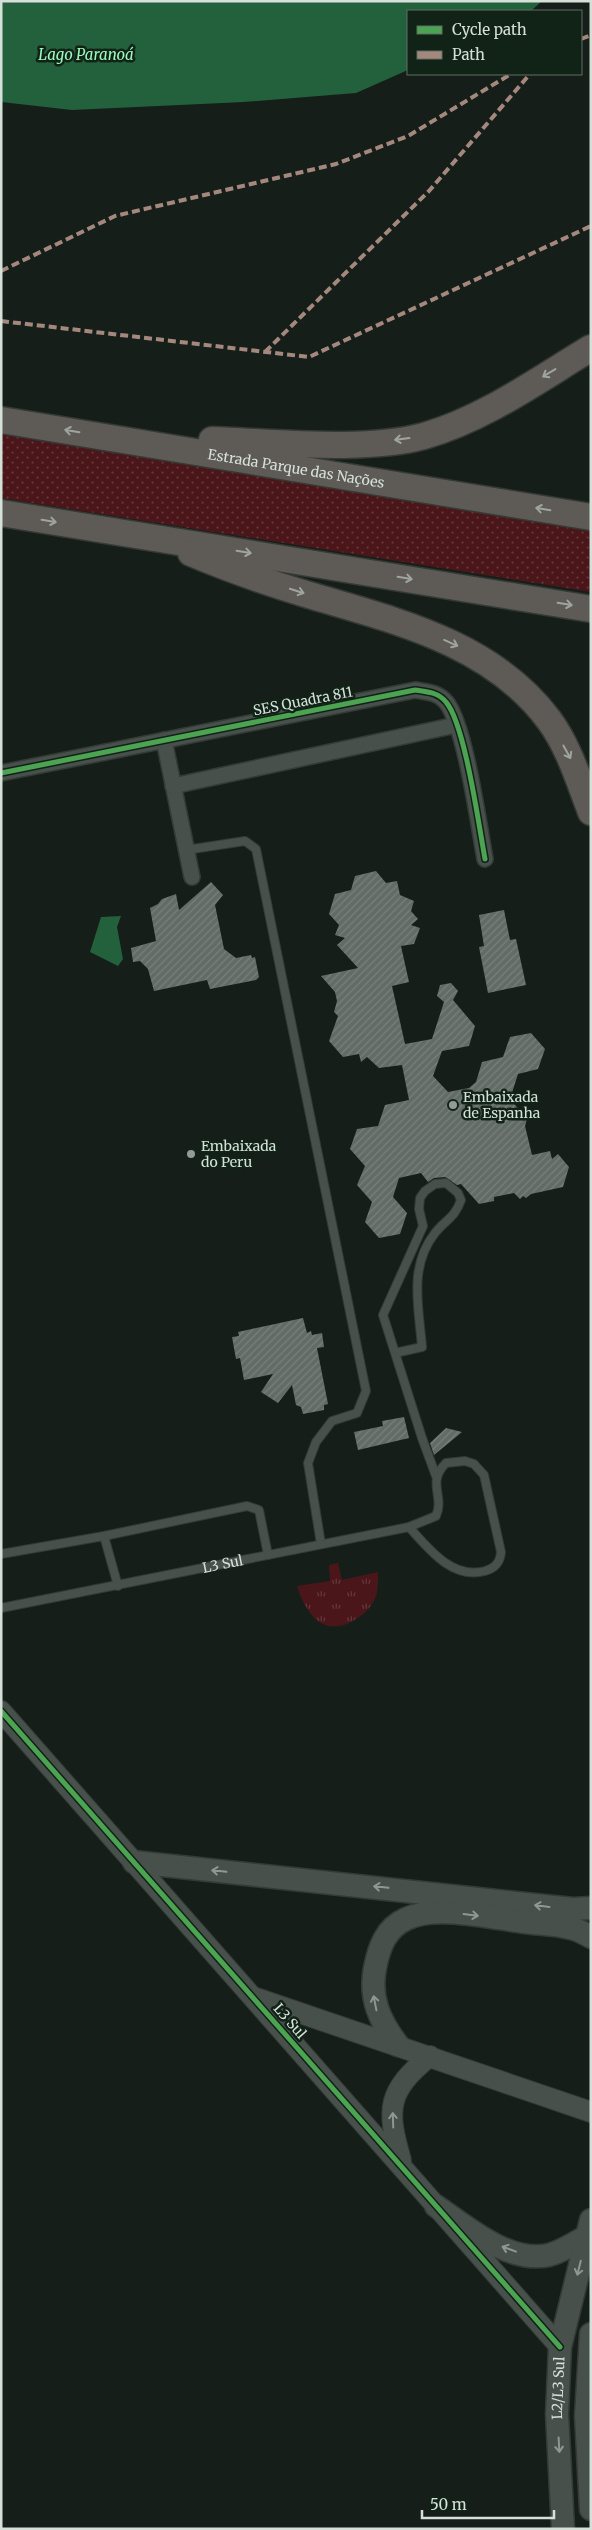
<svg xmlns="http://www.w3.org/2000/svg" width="592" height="2530" font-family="Merriweather,serif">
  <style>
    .grass { fill: url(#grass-dots) }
    .park { fill: url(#park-tufts) }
    .water { fill: #23603c }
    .building { fill: url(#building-hatch) }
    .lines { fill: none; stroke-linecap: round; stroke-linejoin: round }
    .service-casing { stroke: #343a36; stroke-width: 10 }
    .minor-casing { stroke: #343a36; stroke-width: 18 }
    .tertiary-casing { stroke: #343a36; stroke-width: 22 }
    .secondary-casing { stroke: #343a36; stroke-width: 25 }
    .trunk-casing { stroke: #343a36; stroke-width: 29 }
    .service { stroke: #47504a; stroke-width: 8 }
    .minor { stroke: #47504a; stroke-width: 15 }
    .tertiary { stroke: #47504a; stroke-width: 20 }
    .secondary { stroke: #47504a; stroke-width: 22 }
    .trunk { stroke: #5e5a56; stroke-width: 26 }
    .quiet { stroke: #a5887d; stroke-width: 4; stroke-dasharray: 8 4; stroke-linecap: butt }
    .cycleway-casing { stroke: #112217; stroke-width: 8 }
    .cycleway { stroke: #4ca352; stroke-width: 5 }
    .oneway { stroke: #9fa49e }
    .oneway2 { stroke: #8e9891 }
    .poi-dot { fill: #929c95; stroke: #112217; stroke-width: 2 }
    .labels { text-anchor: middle; stroke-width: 5; stroke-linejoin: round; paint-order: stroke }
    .street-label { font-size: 14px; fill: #d5e0d8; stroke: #112217 }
    .poi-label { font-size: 14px; fill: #d5e0d8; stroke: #112217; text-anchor: start }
    .water-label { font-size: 15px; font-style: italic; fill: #9dfabd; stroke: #112217 }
  </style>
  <defs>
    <pattern id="grass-dots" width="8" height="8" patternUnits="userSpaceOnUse" patternTransform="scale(1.25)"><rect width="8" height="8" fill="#4b161a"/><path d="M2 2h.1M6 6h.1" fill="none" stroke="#64383b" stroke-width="1.8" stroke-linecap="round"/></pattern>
    <pattern id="park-tufts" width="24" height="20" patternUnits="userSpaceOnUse" patternTransform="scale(1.25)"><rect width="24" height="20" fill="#4b161a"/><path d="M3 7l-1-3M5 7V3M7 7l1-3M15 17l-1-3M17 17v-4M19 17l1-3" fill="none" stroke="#64383b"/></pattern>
    <pattern id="building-hatch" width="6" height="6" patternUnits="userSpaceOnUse" patternTransform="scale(1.25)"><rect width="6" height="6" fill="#636b66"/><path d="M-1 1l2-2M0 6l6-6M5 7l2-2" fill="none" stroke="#78807b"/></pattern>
  </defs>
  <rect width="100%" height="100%" fill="#151e18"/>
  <polygon class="grass" points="1,431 591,528 591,592 1,498"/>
  <path class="park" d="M338,1563L342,1580L378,1572C378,1579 378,1586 377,1592C376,1601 366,1613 359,1617C327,1640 307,1618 297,1586L330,1581L329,1565Z"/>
  <g class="water">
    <polygon points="1,1 542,1 531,11 408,11 408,70 356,93 244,102 72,110 1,102"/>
    <polygon points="121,916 117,927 123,959 118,966 90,952 101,917"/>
  </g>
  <g class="building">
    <polygon points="376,871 386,883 397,881 400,895 414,901 411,911 418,919 411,925 420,928 414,944 401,946 409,982 392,986 405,1044 432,1039 444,1002 437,996 440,985 451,983 458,991 453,1000 475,1026 469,1046 442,1051 433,1076 448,1092 469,1088 476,1082 482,1062 503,1057 510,1037 531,1033 545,1049 538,1069 518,1074 510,1099 527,1119 525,1126 532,1155 550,1151 552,1159 558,1154 569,1167 563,1187 531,1194 526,1198 523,1196 520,1199 514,1193 494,1197 494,1201 479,1204 461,1184 457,1185 445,1177 434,1178 428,1182 421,1173 399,1178 393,1197 407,1213 400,1234 379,1238 365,1222 372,1202 357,1185 365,1166 350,1149 357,1129 378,1126 385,1105 409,1100 402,1065 379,1068 367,1057 361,1062 359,1054 343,1057 329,1041 338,1016 334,1012 337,1001 335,992 321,976 358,968 337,945 345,938 335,935 339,925 329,914 335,894 351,890 355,876"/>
    <polygon points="211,882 223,895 215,905 224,949 236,958 251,955 252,958 255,957 259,977 256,980 210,989 207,980 154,991 148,969 140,961 133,962 131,948 156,941 150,908 158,904 162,899 176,894 179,910"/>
    <polygon points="504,910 510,940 516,939 526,985 488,993 479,947 484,946 479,915"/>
    <polygon points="303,1318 307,1333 311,1331 312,1335 322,1333 324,1347 317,1348 328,1404 324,1405 324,1410 303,1414 301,1407 296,1405 292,1385 278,1403 261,1392 273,1374 244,1380 240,1358 236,1359 232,1337 239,1336 238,1332"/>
    <polygon points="404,1417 409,1438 358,1450 354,1432 383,1426 382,1421"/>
    <polygon points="446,1428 462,1432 434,1455 430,1443"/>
  </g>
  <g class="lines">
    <defs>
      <g id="service">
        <polyline points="186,850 245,841 256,849 366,1391 357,1413 332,1421 316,1442 308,1463 321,1544"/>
        <path d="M395,1353L422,1347C419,1308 408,1267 435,1233C445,1220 455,1218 461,1200L458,1193L446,1183L435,1184L425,1191L420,1198L419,1209L423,1226L383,1315L422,1438L436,1476"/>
        <polyline points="104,1536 247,1506 259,1510 268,1555"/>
        <polyline points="1,1554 104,1536 118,1586"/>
        <path id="s1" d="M1,1608L409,1527L436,1516C445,1496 426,1483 446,1463L465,1461L474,1464L484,1475L501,1552C500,1563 495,1568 485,1571C452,1580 428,1548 409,1527"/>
      </g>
      <g id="minor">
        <polyline points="164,740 192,877"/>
        <path d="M1,773L415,690C427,692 438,692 446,702C465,724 479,827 485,859"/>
        <polyline points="173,786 456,725"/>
      </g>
      <g id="tertiary">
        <polyline points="1,1711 560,2347"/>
        <polyline points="256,1998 591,2112"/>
        <path d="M401,2160C386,2109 387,2091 430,2056"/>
      </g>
      <g id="secondary">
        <polyline points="134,1862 573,1909 591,1908"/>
        <path d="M398,2045C380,2022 369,1998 375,1968C379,1947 386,1928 406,1919C436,1904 492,1918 524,1922C539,1924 555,1924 570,1928C577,1929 584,1933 591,1937"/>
        <path d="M436,2206C467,2227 509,2264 549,2255C563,2251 575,2243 587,2236"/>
        <polyline points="591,2334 586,2416 591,2509"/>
        <path id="s2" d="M563,2529L557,2414L560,2347L591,2220"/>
      </g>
      <g id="trunk">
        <path id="s3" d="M1,420L591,517"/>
        <path d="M212,440C274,442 366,452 424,436C484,419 538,380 591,348"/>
        <polyline points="1,513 591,609"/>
        <path d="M191,553C229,569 269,583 309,595C396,621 492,643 549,720C569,747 579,781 591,812"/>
      </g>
    </defs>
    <use href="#service" class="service-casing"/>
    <use href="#minor" class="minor-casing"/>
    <use href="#tertiary" class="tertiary-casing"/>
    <use href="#secondary" class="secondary-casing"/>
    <use href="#trunk" class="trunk-casing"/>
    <use href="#service" class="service"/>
    <use href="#minor" class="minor"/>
    <use href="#tertiary" class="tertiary"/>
    <use href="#secondary" class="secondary"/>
    <use href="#trunk" class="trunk"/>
    <g class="quiet">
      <polyline points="581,39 591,35"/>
      <polyline points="1,271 115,216 336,164 408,136 511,74"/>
      <polyline points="1,321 309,357 591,226"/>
      <polyline points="265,352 429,191 530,74"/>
    </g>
    <defs>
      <g id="cycleway">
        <path d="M1,773L415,690C427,692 438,692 446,702C465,724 479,827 485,859"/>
        <polyline points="1,1711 560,2347"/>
      </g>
    </defs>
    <use href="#cycleway" class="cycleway-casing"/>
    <use href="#cycleway" class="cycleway"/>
  </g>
  <defs><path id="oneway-shaft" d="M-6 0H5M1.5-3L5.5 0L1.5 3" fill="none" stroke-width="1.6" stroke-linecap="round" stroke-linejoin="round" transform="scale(1.25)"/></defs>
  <g class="oneway">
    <use href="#oneway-shaft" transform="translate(549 373) rotate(149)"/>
    <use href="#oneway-shaft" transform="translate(72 431) rotate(-171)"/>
    <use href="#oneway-shaft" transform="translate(402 439) rotate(173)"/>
    <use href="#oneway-shaft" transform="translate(543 509) rotate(-171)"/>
    <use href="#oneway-shaft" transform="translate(49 521) rotate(9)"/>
    <use href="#oneway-shaft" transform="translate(244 552) rotate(9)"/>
    <use href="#oneway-shaft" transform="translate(405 578) rotate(9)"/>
    <use href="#oneway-shaft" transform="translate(297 591) rotate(18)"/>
    <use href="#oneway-shaft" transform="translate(565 604) rotate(9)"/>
    <use href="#oneway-shaft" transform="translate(451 643) rotate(24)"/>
    <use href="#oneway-shaft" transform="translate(567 752) rotate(61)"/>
  </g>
  <g class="oneway2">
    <use href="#oneway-shaft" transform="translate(219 1871) rotate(-174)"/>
    <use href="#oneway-shaft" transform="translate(381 1887) rotate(-174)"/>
    <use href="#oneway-shaft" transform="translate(542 1906) rotate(-173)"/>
    <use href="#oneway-shaft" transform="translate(471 1915) rotate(7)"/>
    <use href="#oneway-shaft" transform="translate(375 2003) rotate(-101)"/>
    <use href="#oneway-shaft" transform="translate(393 2120) rotate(-92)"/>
    <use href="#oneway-shaft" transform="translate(509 2249) rotate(-160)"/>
    <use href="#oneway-shaft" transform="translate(579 2268) rotate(104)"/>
    <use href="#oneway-shaft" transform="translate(559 2445) rotate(87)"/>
  </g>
  <g class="poi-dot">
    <circle cx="453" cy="1105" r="5"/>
    <circle cx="191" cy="1154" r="5"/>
  </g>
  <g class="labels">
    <g class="street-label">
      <text dy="5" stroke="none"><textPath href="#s3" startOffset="299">Estrada Parque das Nações</textPath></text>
      <text transform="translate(303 701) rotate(-11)" y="5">SES Quadra 811</text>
      <text dy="5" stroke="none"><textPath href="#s1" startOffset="226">L3 Sul</textPath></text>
      <text transform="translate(290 2021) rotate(49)" y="5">L3 Sul</text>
      <text dy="5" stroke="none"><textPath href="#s2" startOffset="141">L2/L3 Sul</textPath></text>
    </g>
    <g class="poi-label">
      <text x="463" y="1102">Embaixada<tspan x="463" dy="16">de Espanha</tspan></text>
      <text x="201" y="1151">Embaixada<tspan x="201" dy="16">do Peru</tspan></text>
    </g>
    <g class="water-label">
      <text x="86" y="60">Lago Paranoá</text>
    </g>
  </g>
  <rect width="592" height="2530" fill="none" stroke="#d5e0d8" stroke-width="5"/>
  <rect x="407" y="10" width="175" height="65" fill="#112217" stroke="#5f6e64"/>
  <rect x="417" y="26" width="25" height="8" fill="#4ca352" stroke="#5f6e64"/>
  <text x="452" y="35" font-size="15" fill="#d5e0d8">Cycle path</text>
  <rect x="417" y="51" width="25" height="8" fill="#a5887d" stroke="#5f6e64"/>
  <text x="452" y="60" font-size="15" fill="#d5e0d8">Path</text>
  <path d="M422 2510v8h132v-8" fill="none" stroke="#d5e0d8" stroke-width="2.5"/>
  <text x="430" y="2510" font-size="15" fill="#d5e0d8" stroke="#112217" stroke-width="4" paint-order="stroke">50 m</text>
</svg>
